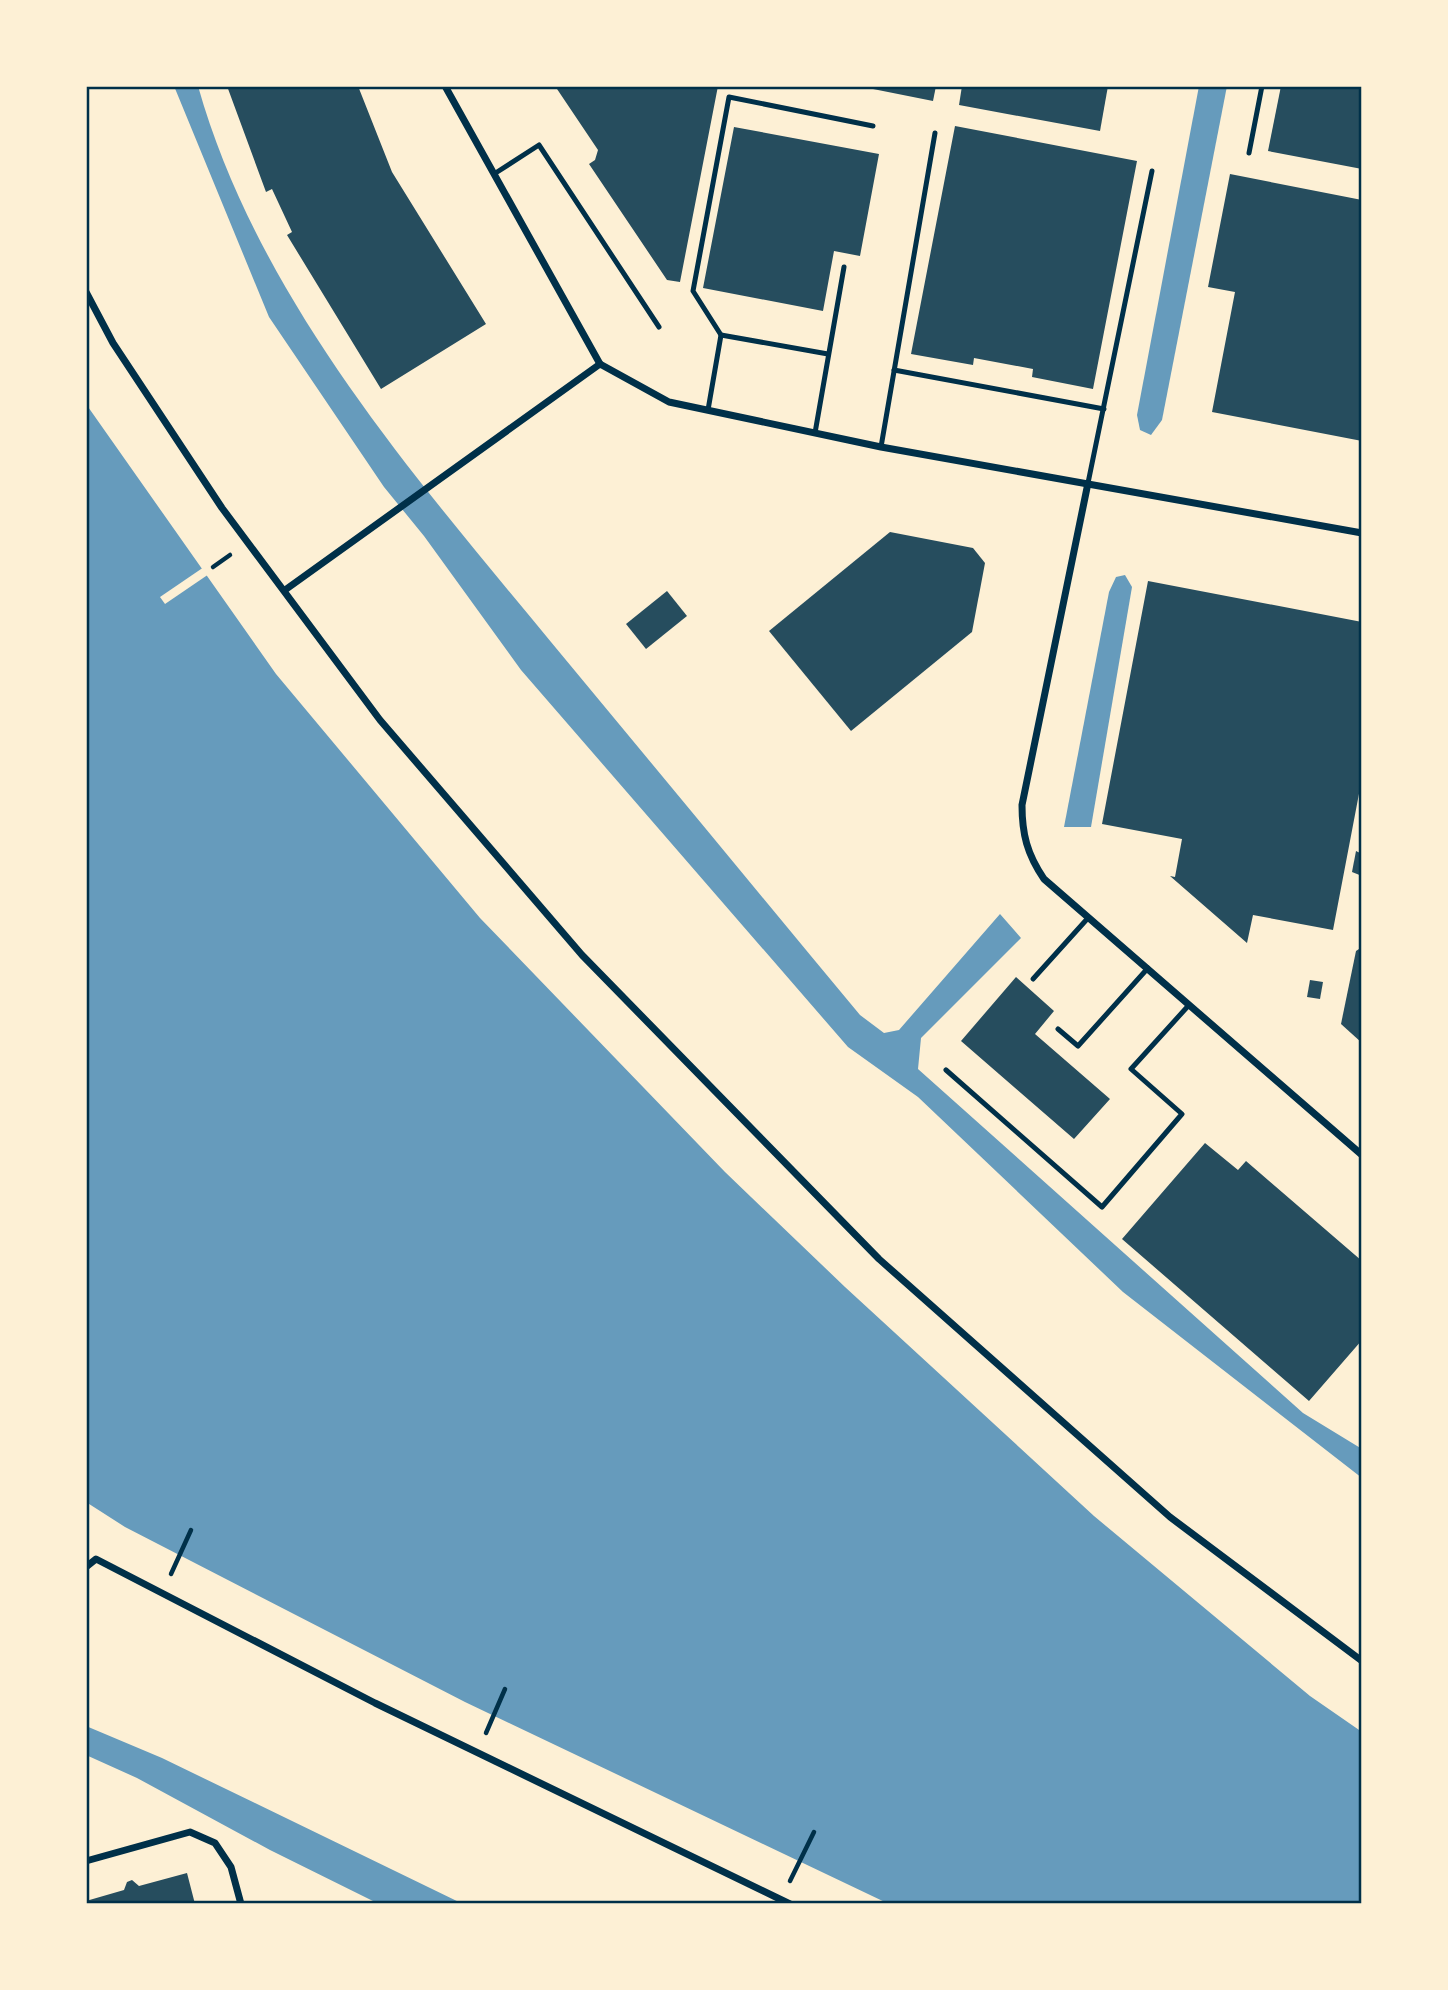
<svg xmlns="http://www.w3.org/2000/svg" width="1448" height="1990" font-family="Manrope,sans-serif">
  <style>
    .water { fill: #669bbc }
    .pier { fill: #fdf0d5 }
    .building { fill: #264d5e }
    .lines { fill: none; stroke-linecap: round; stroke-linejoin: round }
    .path { stroke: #003049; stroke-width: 4.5 }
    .service { stroke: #003049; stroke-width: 5 }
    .minor { stroke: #003049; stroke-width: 7 }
    .neatline { fill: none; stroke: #003049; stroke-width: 2.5 }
  </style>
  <rect width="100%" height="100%" fill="#fdf0d5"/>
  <g class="water">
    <path d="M174,86H198C258,298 414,476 551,642C654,766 757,891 860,1015L884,1033L899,1030L1000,914L1021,938L921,1038L918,1069L1303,1413L1362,1449V1478L1123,1292L918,1097L848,1047L521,670L424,536L384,487L269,317Z"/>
    <polygon points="1199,86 1227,86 1162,420 1151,435 1140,430 1137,415"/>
    <polygon points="86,404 276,674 480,918 725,1172 845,1287 1094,1516 1310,1696 1362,1732 1362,1904 889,1904 465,1702 125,1527 86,1502"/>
    <polygon points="1125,575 1132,587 1091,827 1064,827 1109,592 1116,577"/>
    <polygon points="86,1726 162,1758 463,1904 379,1904 270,1850 137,1778 86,1755"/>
  </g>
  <polygon class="pier" points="204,567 209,574 165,604 160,597"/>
  <g class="building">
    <polygon points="227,86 358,86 392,172 486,324 381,389 287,235 292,232 272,189 266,192"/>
    <polygon points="555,86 718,86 680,282 667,280 589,164 595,160 598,150"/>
    <polygon points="858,86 936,86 933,101"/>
    <polygon points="962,86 1108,86 1100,131 959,105"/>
    <polygon points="1281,86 1362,86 1362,169 1268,151"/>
    <polygon points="955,126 1137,161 1093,389 1032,377 1033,369 974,358 973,365 911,354"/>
    <polygon points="734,127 879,154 860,256 834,251 823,311 703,288"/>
    <polygon points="1230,174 1362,200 1362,441 1212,412 1235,292 1208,287"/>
    <polygon points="890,532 973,548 985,563 972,632 851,731 769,631"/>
    <polygon points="1148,581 1362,622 1362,778 1333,930 1253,915 1247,943 1170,876 1175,877 1182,839 1102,824"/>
    <polygon points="667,591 687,616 646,649 626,624"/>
    <polygon points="1356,851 1362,854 1362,876 1352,872"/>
    <polygon points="1362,947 1362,1043 1341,1024 1356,951"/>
    <polygon points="1016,977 1054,1011 1035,1034 1110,1099 1074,1139 961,1041"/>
    <polygon points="1310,980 1323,982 1320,999 1307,997"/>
    <polygon points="1205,1143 1238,1170 1246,1161 1362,1261 1362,1340 1309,1401 1122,1239"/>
    <polygon points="187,1873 195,1904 86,1904 86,1901 124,1890 127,1882 132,1880 139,1886"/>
  </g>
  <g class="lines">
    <g class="path">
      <polyline points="213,567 230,555"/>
      <polyline points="171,1574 191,1530"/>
      <polyline points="486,1733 505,1689"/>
      <polyline points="790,1881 814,1832"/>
    </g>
    <g class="service">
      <polyline points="1249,153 1262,86"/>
      <polyline points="494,174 539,145 659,327"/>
      <polyline points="721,335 693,291 729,97 873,126"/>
      <polyline points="894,370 1104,409"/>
      <polyline points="708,410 721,335 828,354"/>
      <polyline points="815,433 844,267"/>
      <polyline points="881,447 935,133"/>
      <polyline points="1088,483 1152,171"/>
      <polyline points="1033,979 1088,918"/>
      <polyline points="1058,1029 1078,1046 1148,968"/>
      <polyline points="946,1070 1102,1207 1182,1114 1131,1069 1189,1005"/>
    </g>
    <g class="minor">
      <polyline points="445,86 600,364"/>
      <polyline points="86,292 113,343 222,508 380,720 582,955 879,1259 1170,1517 1362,1661"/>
      <path d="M1088,483L1022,805C1022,834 1027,854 1044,879L1362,1155"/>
      <polyline points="285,590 600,364 669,402 881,447 1362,533"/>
      <polyline points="86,1567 96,1559 375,1703 790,1904"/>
      <polyline points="86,1861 190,1832 215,1843 231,1867 241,1904"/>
    </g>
  </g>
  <rect width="1448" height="1990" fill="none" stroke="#fdf0d5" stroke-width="175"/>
  <rect x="88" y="88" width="1272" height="1814" class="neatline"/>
</svg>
